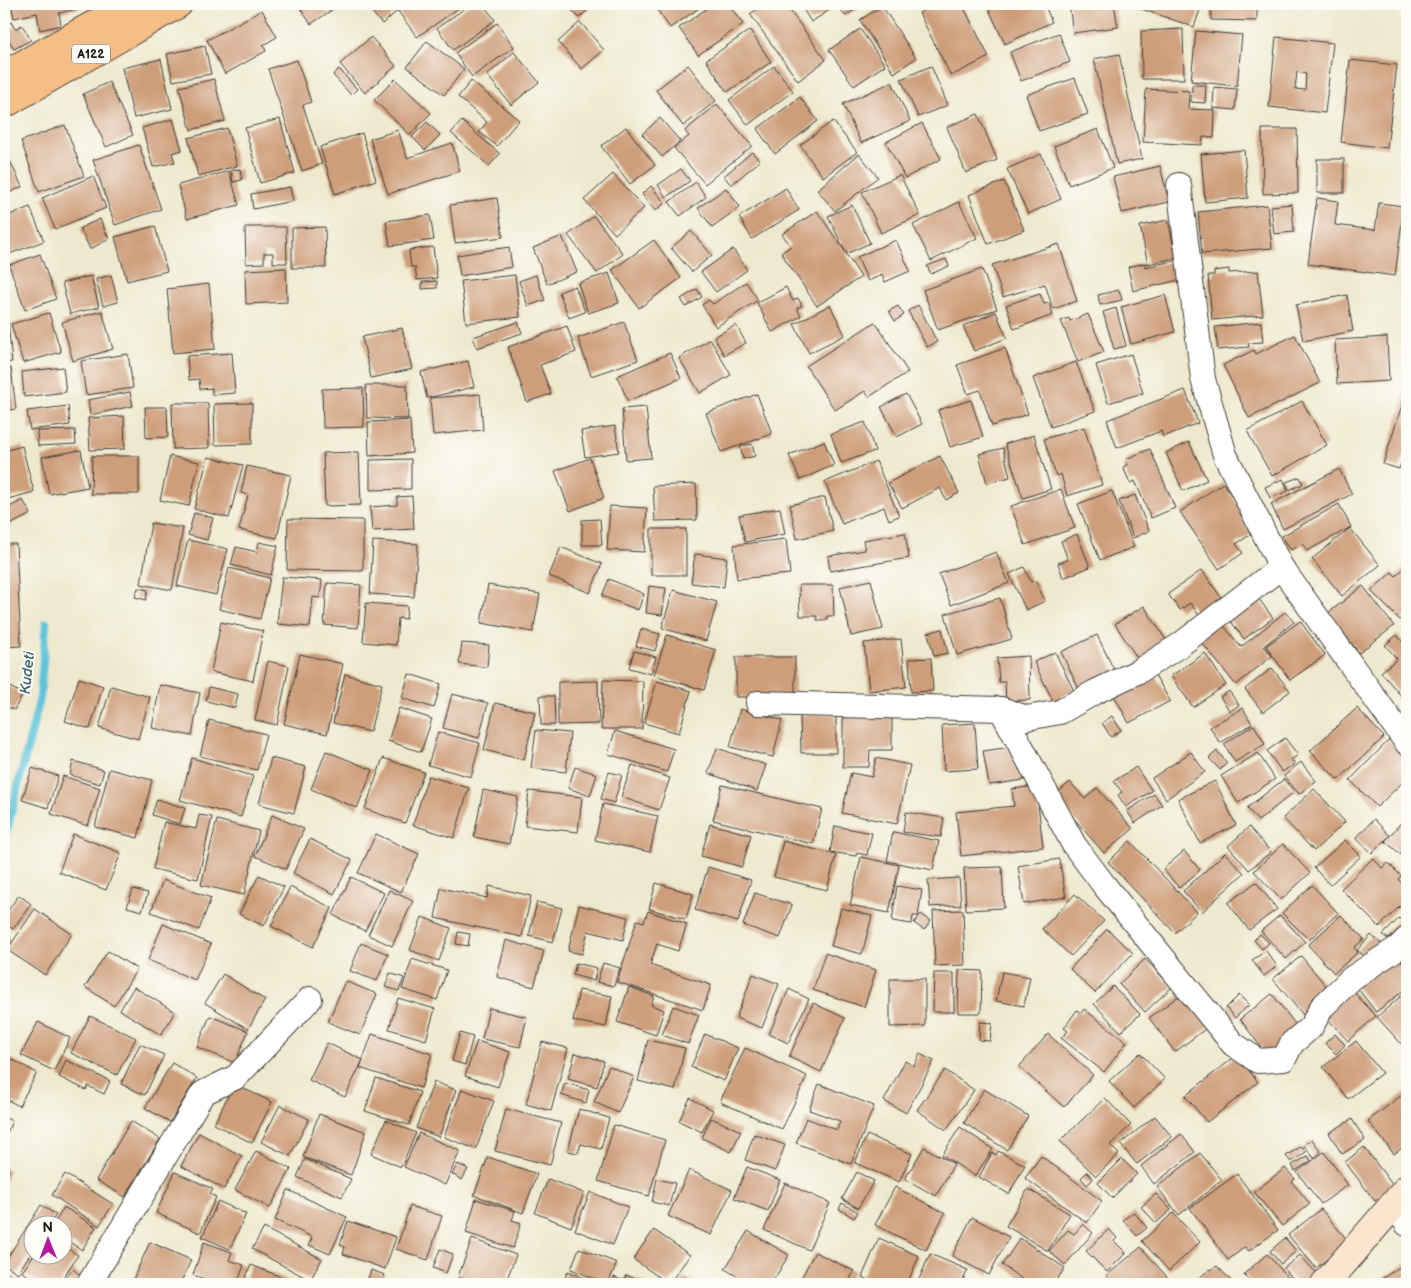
<svg xmlns="http://www.w3.org/2000/svg" width="1411" height="1288" font-family="'Balsamiq Sans',sans-serif">
  <style>
    .lines { fill: none; stroke-linecap: round; stroke-linejoin: round }
    .stream { stroke: #5ec4db; stroke-width: 8 }
    .building { fill: #ce9e7a; fill-rule: evenodd }
    .street-casing { stroke: #3c3b37; stroke-width: 26 }
    .secondary-casing { stroke: #3c3b37; stroke-width: 30 }
    .highway-casing { stroke: #3c3b37; stroke-width: 30 }
    .street { stroke: #fff; stroke-width: 24 }
    .secondary { stroke: #fbe5cf; stroke-width: 28 }
    .highway { stroke: #f6be87; stroke-width: 28 }
    .labels { text-anchor: middle; stroke-width: 4; stroke-linejoin: round; paint-order: stroke }
    .shield { fill: #fdfcf7; stroke: #605f5e; stroke-width: 1 }
    .shield-label { font-size: 12px; font-weight: bold; fill: #1c1c1c }
    .water-label { font-size: 15px; font-style: italic; fill: #365f68; stroke: #fdfcf7 }
  </style>
  <rect width="100%" height="100%" fill="#fdfcf7"/>
  <filter id="ink" filterUnits="userSpaceOnUse"><feTurbulence type="fractalNoise" baseFrequency=".02" numOctaves="2"/><feDisplacementMap in="SourceGraphic" scale="10" xChannelSelector="R" yChannelSelector="G"/><feConvolveMatrix kernelMatrix="1 2 1 2 8 2 1 2 1" color-interpolation-filters="sRGB"/></filter>
  <filter id="wash" filterUnits="userSpaceOnUse"><feTurbulence type="fractalNoise" baseFrequency=".0096" numOctaves="4" result="noise"/><feDisplacementMap in="SourceGraphic" scale="20" xChannelSelector="R" yChannelSelector="G"/><feGaussianBlur stdDeviation="1.12" result="paint"/><feColorMatrix in="noise" values="0 0 0 0 0 0 0 0 0 0 0 0 0 0 0 0 0 1.4 0 .05"/><feComposite in="paint" operator="in"/></filter>
  <g filter="url(#wash)">
    <rect width="100%" height="100%" fill="#eee9ce"/>
    <g class="lines">
      <polyline class="stream" points="4,842 40,698 46,623"/>
    </g>
    <g id="blocks">
      <g class="building">
        <polygon points="11,4 80,4 81,8 59,13 61,25 40,30 37,13 14,18"/>
        <polygon points="297,4 341,4 311,24"/>
        <polygon points="365,4 406,4 382,24"/>
        <polygon points="408,4 458,4 460,7 417,37 398,11"/>
        <polygon points="471,4 483,4 495,20 453,50 437,28"/>
        <polygon points="566,4 594,4 579,18"/>
        <polygon points="653,4 705,4 670,28"/>
        <polygon points="713,4 728,4 743,24 698,55 679,28"/>
        <polygon points="765,4 785,4 826,60 798,81 750,14"/>
        <polygon points="800,4 839,4 811,22"/>
        <polygon points="845,4 865,4 845,16 839,7"/>
        <polygon points="936,4 962,4 989,57 951,76 919,13"/>
        <polygon points="989,4 1044,4 1052,22 1005,44 987,5"/>
        <polygon points="1069,4 1114,4 1118,27 1073,33"/>
        <polygon points="1127,4 1202,4 1194,27"/>
        <polygon points="1211,4 1257,4 1257,21 1211,20"/>
        <rect x="1395" y="4" width="12" height="4"/>
        <polygon points="882,6 916,58 894,73 860,20"/>
        <polygon points="262,10 277,37 263,45 266,51 225,74 207,40"/>
        <polygon points="11,22 15,29 22,25 31,40 14,49 4,31 4,26"/>
        <polygon points="580,22 604,50 582,69 558,42"/>
        <polygon points="497,23 514,47 472,77 455,53"/>
        <polygon points="860,29 885,65 854,86 829,50"/>
        <polygon points="1183,29 1184,79 1142,79 1141,31"/>
        <polygon points="750,30 771,62 727,92 706,60"/>
        <polygon points="1196,31 1242,35 1237,86 1191,81"/>
        <polygon points="1059,33 1070,62 1021,81 1010,52"/>
        <polygon points="371,37 396,66 365,93 340,64"/>
        <path d="M1276,37L1333,43L1325,113L1269,107ZM1297,72L1306,74L1305,90L1295,89Z"/>
        <polygon points="427,41 464,69 444,95 407,67"/>
        <polygon points="205,46 211,74 173,81 167,54"/>
        <polygon points="514,52 539,82 511,105 487,75"/>
        <polygon points="1119,54 1142,159 1117,164 1094,59"/>
        <polygon points="161,59 172,109 134,118 122,68"/>
        <polygon points="297,60 311,102 303,105 322,164 302,171 268,69"/>
        <polygon points="1350,60 1397,65 1387,148 1341,142"/>
        <polygon points="688,65 716,101 683,126 656,90"/>
        <polygon points="774,66 793,91 748,125 729,100"/>
        <polygon points="931,66 948,105 918,117 901,79"/>
        <polygon points="339,69 357,89 351,95 333,75"/>
        <polygon points="1075,78 1088,114 1039,131 1026,95"/>
        <polygon points="214,79 225,121 191,130 179,87"/>
        <polygon points="395,79 431,113 410,135 374,100"/>
        <polygon points="471,81 519,120 497,146 479,132 487,122 458,97"/>
        <polygon points="109,82 133,135 106,147 83,94"/>
        <polygon points="892,82 910,121 861,143 843,104"/>
        <polygon points="1192,85 1206,85 1205,103 1191,102"/>
        <polygon points="1214,87 1237,89 1235,110 1213,108"/>
        <polygon points="1146,89 1189,91 1188,109 1215,110 1214,138 1203,137 1202,145 1143,142"/>
        <polygon points="800,97 818,121 775,154 757,129"/>
        <polygon points="717,104 752,146 705,184 674,148 689,136 685,131"/>
        <polygon points="978,114 997,160 966,173 947,127"/>
        <polygon points="660,118 680,141 662,157 642,134"/>
        <polygon points="173,119 182,150 172,153 175,162 153,167 142,128"/>
        <polygon points="280,119 295,173 260,183 245,128"/>
        <polygon points="462,121 500,154 489,166 451,133"/>
        <polygon points="833,121 857,152 823,177 800,145"/>
        <polygon points="427,122 440,135 425,150 412,137"/>
        <polygon points="922,123 941,159 905,178 886,142"/>
        <polygon points="65,125 84,176 39,192 21,141"/>
        <polygon points="626,127 655,165 630,184 601,146"/>
        <polygon points="227,128 237,166 198,176 188,138"/>
        <polygon points="1098,129 1113,168 1069,185 1054,146"/>
        <polygon points="1262,129 1297,129 1298,193 1263,194"/>
        <polygon points="398,130 407,158 452,143 460,171 388,194 370,139"/>
        <polygon points="362,133 376,180 335,194 320,147"/>
        <polygon points="139,145 161,209 115,225 93,160"/>
        <polygon points="1244,150 1248,198 1205,202 1201,154"/>
        <polygon points="752,152 760,161 731,185 724,176"/>
        <polygon points="7,154 22,187 4,195 4,155"/>
        <polygon points="859,154 878,177 835,211 817,190"/>
        <polygon points="1041,154 1061,199 1028,214 1007,169"/>
        <rect x="1317" y="159" width="27" height="34"/>
        <polygon points="1160,166 1169,202 1122,213 1113,177"/>
        <polygon points="240,169 242,180 233,182 231,170"/>
        <polygon points="681,169 690,181 666,197 658,185"/>
        <polygon points="229,171 239,205 187,219 178,185"/>
        <polygon points="613,174 644,208 615,234 584,200"/>
        <polygon points="900,175 920,215 881,233 862,192"/>
        <polygon points="93,176 106,208 55,229 42,198"/>
        <polygon points="1004,181 1024,230 988,244 969,195"/>
        <polygon points="696,182 706,197 680,216 669,202"/>
        <polygon points="651,186 665,203 655,211 642,194"/>
        <polygon points="290,187 293,201 253,209 251,194"/>
        <polygon points="726,188 740,207 712,227 698,208"/>
        <polygon points="786,188 799,210 752,239 739,217"/>
        <polygon points="497,198 503,237 455,243 450,205"/>
        <polygon points="1317,198 1338,201 1335,225 1375,230 1379,203 1404,206 1395,276 1308,264"/>
        <polygon points="959,202 977,238 931,261 913,225"/>
        <polygon points="1292,204 1294,232 1274,234 1271,206"/>
        <polygon points="852,205 870,243 846,254 861,277 817,306 781,253 791,246 782,234 817,211 846,253 828,216"/>
        <polygon points="1267,205 1272,248 1202,254 1198,212"/>
        <polygon points="30,207 44,241 4,256 4,217"/>
        <polygon points="430,215 434,240 390,246 386,221"/>
        <polygon points="594,216 623,254 597,273 568,235"/>
        <polygon points="100,219 109,239 90,249 80,228"/>
        <polygon points="1168,220 1176,258 1148,264 1140,226"/>
        <polygon points="155,226 167,271 127,281 115,237"/>
        <polygon points="245,227 286,227 287,263 273,263 273,253 264,253 264,263 246,264"/>
        <polygon points="325,227 326,268 292,268 292,228"/>
        <polygon points="691,231 712,255 692,272 671,248"/>
        <polygon points="562,236 577,272 547,284 533,248"/>
        <polygon points="654,240 681,278 639,308 612,270"/>
        <polygon points="896,240 910,271 885,282 882,275 868,281 857,257"/>
        <polygon points="1059,244 1077,301 1053,309 1045,284 1003,297 992,265"/>
        <polygon points="433,247 437,278 417,280 415,267 411,267 409,250"/>
        <polygon points="509,247 512,267 460,276 457,255"/>
        <polygon points="733,249 747,270 716,292 701,272"/>
        <polygon points="40,254 56,299 25,310 9,265"/>
        <polygon points="946,259 949,266 931,274 927,266"/>
        <polygon points="1178,260 1183,279 1133,291 1128,267 1145,263 1145,267"/>
        <polygon points="286,268 287,302 246,304 245,270"/>
        <polygon points="982,269 997,309 938,330 923,290"/>
        <polygon points="1229,269 1229,273 1258,271 1263,315 1212,320 1208,275 1214,275 1214,271"/>
        <polygon points="609,273 619,303 588,313 578,283"/>
        <polygon points="111,275 118,302 103,306 96,279"/>
        <polygon points="515,275 520,317 466,323 461,281"/>
        <polygon points="536,275 545,300 528,306 519,281"/>
        <polygon points="91,276 99,307 70,314 62,283"/>
        <polygon points="437,281 437,288 422,289 422,282"/>
        <polygon points="746,282 758,300 716,327 702,305 709,300 713,304"/>
        <polygon points="209,284 215,349 173,353 167,289"/>
        <polygon points="575,286 585,312 569,318 559,292"/>
        <polygon points="786,287 793,301 798,298 802,306 797,308 801,316 772,332 757,303"/>
        <polygon points="697,289 702,297 686,307 681,299"/>
        <polygon points="1119,290 1122,300 1100,305 1098,295"/>
        <polygon points="1040,294 1044,304 1049,303 1053,315 1014,329 1006,305"/>
        <polygon points="1165,295 1175,332 1131,344 1121,307"/>
        <polygon points="1347,295 1353,331 1303,341 1296,305"/>
        <polygon points="830,305 845,335 809,353 794,324"/>
        <polygon points="918,305 937,342 927,347 908,311"/>
        <polygon points="898,306 904,315 895,321 889,311"/>
        <polygon points="1116,308 1126,346 1114,349 1103,312"/>
        <polygon points="102,311 113,349 73,361 62,322"/>
        <polygon points="996,312 1007,338 974,351 963,326"/>
        <polygon points="49,313 61,352 23,363 11,324"/>
        <polygon points="1088,314 1104,352 1078,362 1061,321 1069,318 1070,321"/>
        <polygon points="8,322 12,362 4,363 4,323"/>
        <polygon points="518,322 522,333 477,348 473,337"/>
        <polygon points="624,322 638,360 591,376 578,338"/>
        <polygon points="875,322 908,372 869,397 865,391 835,410 806,366"/>
        <polygon points="1261,322 1263,342 1248,343 1249,347 1218,350 1215,327"/>
        <polygon points="736,325 746,343 724,355 714,337"/>
        <polygon points="567,326 576,352 540,365 551,394 527,402 508,347"/>
        <polygon points="402,328 412,369 371,378 362,337"/>
        <polygon points="1295,335 1320,383 1249,418 1223,365 1254,350 1256,354"/>
        <polygon points="1387,337 1389,381 1337,384 1335,340"/>
        <polygon points="710,339 731,375 700,393 679,358"/>
        <polygon points="1005,348 1028,414 992,426 980,390 968,394 957,365"/>
        <polygon points="232,353 235,393 212,395 212,388 200,389 199,379 189,380 187,356"/>
        <polygon points="670,353 681,378 628,401 617,376"/>
        <polygon points="128,354 133,388 86,395 81,361"/>
        <polygon points="1131,354 1143,393 1108,403 1096,365"/>
        <polygon points="468,361 474,387 427,398 421,372"/>
        <polygon points="1076,362 1095,411 1051,427 1033,378"/>
        <polygon points="63,367 66,392 24,397 22,372"/>
        <polygon points="11,368 16,409 4,411 4,369"/>
        <polygon points="1406,376 1407,376 1407,446 1399,469 1383,464 1401,408"/>
        <polygon points="366,385 407,385 408,419 367,418"/>
        <polygon points="363,388 364,427 323,428 322,389"/>
        <polygon points="1185,390 1198,423 1163,437 1161,431 1117,448 1107,420"/>
        <polygon points="130,392 133,406 90,415 88,400"/>
        <polygon points="480,394 483,430 433,435 430,398"/>
        <polygon points="757,394 772,434 721,452 706,413"/>
        <polygon points="906,394 922,424 897,437 881,407"/>
        <polygon points="971,400 983,437 950,447 938,410"/>
        <polygon points="1302,401 1327,445 1272,476 1247,431"/>
        <polygon points="172,403 208,403 209,448 173,449"/>
        <polygon points="252,403 252,444 215,445 214,404"/>
        <polygon points="68,406 70,425 30,430 27,411"/>
        <polygon points="145,407 167,407 168,437 146,438"/>
        <polygon points="646,407 651,458 626,460 622,409"/>
        <polygon points="124,416 125,449 90,450 88,418"/>
        <polygon points="410,420 412,453 369,456 368,422"/>
        <polygon points="865,422 875,451 841,463 831,434"/>
        <polygon points="615,426 619,452 585,457 581,431"/>
        <polygon points="1084,427 1102,485 1067,496 1061,474 1056,476 1044,439"/>
        <polygon points="75,430 76,444 38,446 37,431"/>
        <polygon points="1034,435 1051,489 1023,498 1005,444"/>
        <polygon points="824,441 834,465 800,480 789,455"/>
        <polygon points="1189,442 1207,480 1183,491 1166,453"/>
        <polygon points="752,444 755,456 743,459 740,446"/>
        <polygon points="22,446 34,492 4,500 4,451"/>
        <polygon points="1003,448 1010,477 987,483 979,454"/>
        <polygon points="1150,449 1175,508 1151,518 1135,481 1130,483 1123,467 1128,465 1126,459"/>
        <polygon points="81,450 88,487 49,494 42,457"/>
        <polygon points="359,452 361,505 325,506 323,453"/>
        <polygon points="92,456 139,456 139,494 91,494"/>
        <polygon points="170,456 199,462 189,506 160,500"/>
        <polygon points="940,456 959,493 946,500 940,488 902,508 888,483"/>
        <polygon points="208,457 243,465 229,518 194,509"/>
        <polygon points="590,458 604,498 570,511 555,471"/>
        <polygon points="411,459 411,489 370,490 370,460"/>
        <polygon points="876,461 899,516 889,520 884,507 842,524 825,482"/>
        <polygon points="247,466 291,475 277,538 239,530 248,495 241,493"/>
        <polygon points="1339,469 1352,494 1283,529 1271,504"/>
        <polygon points="1300,477 1303,484 1289,490 1286,482"/>
        <polygon points="1283,479 1288,491 1270,498 1265,487"/>
        <polygon points="1223,483 1256,531 1236,544 1243,553 1219,569 1180,512"/>
        <polygon points="696,484 697,520 655,521 653,486"/>
        <polygon points="1061,489 1075,528 1025,545 1011,506"/>
        <polygon points="1112,491 1134,547 1100,560 1078,504"/>
        <polygon points="1135,495 1149,531 1133,538 1119,501"/>
        <polygon points="412,496 414,529 372,531 370,507 397,505 397,497"/>
        <polygon points="825,497 833,531 797,539 790,505"/>
        <polygon points="23,500 31,514 6,527 4,524 4,510"/>
        <polygon points="1339,504 1351,527 1307,551 1303,544 1291,550 1282,536"/>
        <polygon points="610,506 647,508 644,552 607,550"/>
        <polygon points="780,508 785,534 745,542 739,515"/>
        <polygon points="194,513 213,518 207,540 188,535"/>
        <polygon points="288,519 363,520 363,571 287,570"/>
        <polygon points="600,519 602,545 582,545 582,520"/>
        <polygon points="151,523 183,528 172,590 141,584"/>
        <polygon points="1350,528 1380,565 1342,596 1312,559"/>
        <rect x="651" y="529" width="35" height="46"/>
        <polygon points="905,533 909,558 830,571 828,556 865,550 863,540"/>
        <polygon points="1077,534 1090,567 1063,578 1058,563 1068,560 1061,541"/>
        <polygon points="786,539 790,574 737,579 734,545"/>
        <polygon points="188,540 228,549 216,595 177,586"/>
        <polygon points="373,541 418,544 414,597 370,594"/>
        <polygon points="259,542 278,546 271,575 231,565 236,547 257,552"/>
        <polygon points="4,544 16,544 21,646 4,647"/>
        <polygon points="561,547 602,564 590,593 549,576"/>
        <polygon points="996,552 1009,583 951,605 939,574"/>
        <polygon points="695,554 727,558 724,587 691,583"/>
        <polygon points="1407,565 1407,616 1401,621 1371,591 1392,572 1396,576"/>
        <polygon points="1024,567 1031,582 1035,580 1045,601 1026,610 1009,574"/>
        <polygon points="229,568 270,578 260,619 219,609"/>
        <polygon points="1202,570 1227,606 1204,622 1190,603 1180,610 1168,594"/>
        <polygon points="282,577 322,580 320,598 313,597 310,627 277,624"/>
        <polygon points="609,579 644,594 638,610 602,596"/>
        <polygon points="871,580 883,629 851,636 840,587"/>
        <polygon points="327,583 361,585 358,628 324,625"/>
        <polygon points="488,585 540,594 533,632 481,623"/>
        <polygon points="799,585 833,585 834,616 827,616 827,620 817,620 817,616 800,616"/>
        <polygon points="649,586 666,588 662,615 646,613"/>
        <polygon points="1363,586 1394,626 1359,653 1328,613"/>
        <polygon points="138,588 148,590 146,600 135,597"/>
        <polygon points="673,590 717,602 706,641 662,628"/>
        <polygon points="1256,595 1273,618 1244,639 1227,616"/>
        <polygon points="1000,598 1012,639 957,655 945,614"/>
        <polygon points="366,603 407,606 406,619 398,618 396,645 363,642"/>
        <polygon points="1144,606 1170,646 1141,664 1115,624"/>
        <polygon points="1285,612 1294,622 1264,646 1272,656 1236,685 1198,638 1220,621 1241,647"/>
        <polygon points="1300,621 1325,655 1290,680 1266,646"/>
        <polygon points="221,622 263,631 253,681 211,672"/>
        <polygon points="641,629 660,634 655,651 636,646"/>
        <polygon points="942,629 948,653 934,656 928,633"/>
        <polygon points="667,635 716,650 704,690 654,675"/>
        <polygon points="1097,635 1116,674 1080,691 1061,652"/>
        <polygon points="1397,635 1407,647 1407,703 1381,672 1397,659 1385,645"/>
        <polygon points="901,639 906,687 869,691 864,643"/>
        <polygon points="462,643 489,645 487,667 459,664"/>
        <polygon points="634,651 656,657 651,674 629,668"/>
        <polygon points="1055,652 1074,691 1053,701 1034,662"/>
        <polygon points="1205,653 1226,685 1193,707 1171,676"/>
        <polygon points="300,654 343,664 327,734 284,724"/>
        <polygon points="1029,656 1030,700 1006,701 1005,682 999,682 997,658"/>
        <rect x="736" y="657" width="59" height="40"/>
        <polygon points="931,658 933,691 911,692 909,659"/>
        <polygon points="268,661 289,666 277,725 255,720"/>
        <polygon points="1151,668 1170,701 1129,723 1111,690"/>
        <polygon points="1272,668 1290,691 1263,712 1245,689"/>
        <polygon points="345,674 382,684 370,732 333,723"/>
        <polygon points="409,674 441,684 434,708 402,698"/>
        <polygon points="79,678 103,686 90,729 65,721"/>
        <polygon points="603,680 643,681 642,729 601,729"/>
        <polygon points="598,681 599,724 558,725 558,682"/>
        <polygon points="657,681 691,691 679,733 644,723"/>
        <polygon points="4,684 23,694 14,710 4,705"/>
        <polygon points="160,685 200,693 192,736 152,728"/>
        <polygon points="111,686 150,697 138,739 99,728"/>
        <polygon points="209,687 238,694 235,708 206,701"/>
        <polygon points="1229,691 1239,705 1230,711 1220,697"/>
        <polygon points="452,694 488,703 479,738 443,728"/>
        <polygon points="540,696 554,696 555,725 541,725"/>
        <polygon points="495,703 535,712 524,760 484,750"/>
        <polygon points="399,708 432,719 421,752 388,741"/>
        <polygon points="1243,708 1252,724 1220,743 1210,727"/>
        <polygon points="1357,708 1384,737 1338,780 1310,751"/>
        <polygon points="740,709 782,720 773,757 730,747"/>
        <polygon points="892,712 892,750 870,750 869,767 843,767 843,713"/>
        <polygon points="836,714 836,753 801,753 800,715"/>
        <polygon points="1112,716 1121,730 1111,737 1102,723"/>
        <polygon points="209,720 266,734 257,770 200,756"/>
        <polygon points="975,723 978,769 944,771 942,725"/>
        <polygon points="1254,725 1265,744 1235,762 1224,744"/>
        <polygon points="536,730 570,733 566,772 531,768"/>
        <polygon points="615,731 674,749 667,772 608,754"/>
        <polygon points="438,732 480,743 471,777 428,765"/>
        <polygon points="1285,738 1298,755 1291,760 1295,764 1282,772 1267,751"/>
        <polygon points="1389,740 1407,758 1407,778 1377,807 1350,780"/>
        <polygon points="1018,746 1024,780 989,785 983,751"/>
        <polygon points="717,748 766,765 757,791 708,773"/>
        <polygon points="326,751 373,770 357,808 311,789"/>
        <polygon points="1217,751 1227,763 1220,770 1209,758"/>
        <polygon points="1191,752 1205,772 1166,799 1152,778"/>
        <polygon points="1258,753 1275,779 1238,803 1221,776"/>
        <polygon points="192,758 253,776 241,817 180,800"/>
        <polygon points="271,758 306,767 294,813 259,804"/>
        <polygon points="383,758 424,772 405,823 365,809"/>
        <polygon points="876,758 910,765 897,824 842,813 851,773 872,777"/>
        <polygon points="73,761 104,770 100,784 70,775"/>
        <polygon points="1301,762 1316,781 1299,794 1284,776"/>
        <polygon points="632,765 670,778 659,810 621,797"/>
        <polygon points="575,767 597,774 590,796 568,788"/>
        <polygon points="1136,767 1152,791 1126,807 1118,795 1122,792 1114,781"/>
        <polygon points="32,768 58,776 48,808 22,800"/>
        <polygon points="109,769 152,780 138,838 95,827"/>
        <polygon points="609,772 622,775 614,803 601,799"/>
        <polygon points="63,776 100,788 88,826 51,814"/>
        <polygon points="428,776 469,788 454,838 413,825"/>
        <polygon points="1284,779 1294,792 1258,821 1247,808"/>
        <polygon points="1215,781 1236,825 1200,843 1178,799"/>
        <polygon points="1070,782 1085,799 1097,788 1133,829 1104,853 1054,796"/>
        <polygon points="722,785 822,809 813,844 713,820"/>
        <polygon points="1036,786 1043,847 961,856 956,812 1014,806 1012,789"/>
        <polygon points="1314,789 1345,822 1314,851 1283,818"/>
        <polygon points="483,790 518,797 509,844 474,837"/>
        <polygon points="529,791 582,797 578,832 525,826"/>
        <polygon points="1154,794 1162,805 1135,823 1127,811"/>
        <polygon points="157,799 185,808 180,824 152,815"/>
        <polygon points="603,804 658,816 650,852 595,840"/>
        <polygon points="906,812 944,818 941,837 903,832"/>
        <polygon points="199,815 212,817 198,879 153,869 164,822 196,829"/>
        <polygon points="272,815 304,829 286,869 255,856"/>
        <polygon points="1407,816 1407,856 1405,858 1385,841"/>
        <polygon points="1374,819 1390,836 1372,853 1356,838"/>
        <polygon points="217,820 259,831 244,895 201,885"/>
        <polygon points="710,824 751,835 742,867 701,856"/>
        <polygon points="835,826 872,833 867,855 857,853 856,856 830,852"/>
        <polygon points="1249,827 1271,852 1249,870 1228,846"/>
        <polygon points="893,832 939,841 933,870 887,861"/>
        <polygon points="73,834 121,853 106,890 59,872"/>
        <polygon points="376,834 419,854 401,892 358,873"/>
        <polygon points="310,839 352,860 334,894 293,873"/>
        <polygon points="1345,840 1361,856 1330,885 1314,868"/>
        <polygon points="783,841 836,855 827,890 774,877"/>
        <polygon points="1130,841 1197,912 1175,933 1108,862"/>
        <polygon points="1283,844 1310,873 1281,900 1254,871"/>
        <polygon points="1184,851 1200,870 1179,888 1163,869"/>
        <polygon points="1225,853 1244,873 1202,912 1183,891"/>
        <polygon points="861,857 899,865 889,913 850,905"/>
        <polygon points="1373,858 1382,868 1388,863 1401,876 1398,879 1407,889 1407,899 1379,927 1341,889"/>
        <polygon points="1059,859 1066,897 1024,904 1018,866"/>
        <polygon points="708,867 751,880 738,922 695,910"/>
        <polygon points="1002,867 1004,908 966,910 964,868"/>
        <polygon points="259,875 284,887 264,926 239,914"/>
        <polygon points="351,877 384,893 365,931 333,915"/>
        <polygon points="959,878 961,905 930,907 928,880"/>
        <polygon points="163,880 211,898 199,930 151,912"/>
        <polygon points="1256,882 1277,909 1249,930 1228,903"/>
        <polygon points="656,883 693,894 686,919 649,909"/>
        <polygon points="1312,885 1338,913 1309,940 1282,913"/>
        <polygon points="489,886 531,896 522,937 435,918 441,888 487,898"/>
        <polygon points="897,886 922,890 918,916 913,916 912,924 892,921"/>
        <polygon points="290,887 332,908 313,947 271,926"/>
        <polygon points="133,889 148,893 142,911 127,907"/>
        <polygon points="389,890 413,901 392,946 368,935"/>
        <polygon points="755,893 792,905 780,938 743,925"/>
        <polygon points="1075,894 1104,921 1071,956 1042,929"/>
        <polygon points="19,895 31,904 13,929 4,923 4,916"/>
        <polygon points="537,902 562,908 553,942 529,936"/>
        <polygon points="579,905 628,917 623,940 588,931 582,954 568,951"/>
        <polygon points="841,908 872,916 862,954 831,946"/>
        <polygon points="35,909 72,934 45,975 7,950"/>
        <polygon points="963,910 965,965 935,966 933,911"/>
        <polygon points="648,911 687,924 678,951 657,944 650,965 711,985 703,1010 617,982 637,920 644,922"/>
        <polygon points="921,914 931,921 924,930 914,923"/>
        <polygon points="1280,915 1305,942 1286,959 1261,931"/>
        <polygon points="1341,915 1364,939 1354,948 1358,952 1334,973 1308,945"/>
        <polygon points="422,917 451,928 439,961 410,950"/>
        <polygon points="1399,918 1407,925 1407,927 1393,943 1383,935"/>
        <polygon points="163,924 211,944 195,980 148,960"/>
        <polygon points="1107,929 1133,953 1095,993 1070,969"/>
        <polygon points="458,932 470,934 468,946 456,944"/>
        <polygon points="1260,934 1269,943 1262,949 1254,940"/>
        <polygon points="4,935 11,940 4,950"/>
        <polygon points="1371,935 1384,946 1371,962 1357,950"/>
        <polygon points="506,940 544,951 534,987 497,977"/>
        <polygon points="361,943 388,954 377,981 350,971"/>
        <polygon points="108,951 137,969 114,1006 85,987"/>
        <polygon points="1266,951 1277,966 1264,976 1252,960"/>
        <polygon points="825,953 876,970 864,1007 813,990"/>
        <polygon points="1396,954 1407,968 1407,988 1376,1012 1355,985"/>
        <polygon points="1301,956 1332,993 1304,1016 1273,979"/>
        <polygon points="412,959 447,970 437,1000 402,989"/>
        <polygon points="1145,959 1172,987 1145,1012 1119,984"/>
        <polygon points="576,963 597,968 594,981 573,975"/>
        <polygon points="603,963 620,968 614,986 597,982"/>
        <polygon points="959,970 982,971 981,1013 958,1013"/>
        <polygon points="1002,972 1030,977 1024,1006 996,1001"/>
        <polygon points="390,973 404,978 399,991 385,987"/>
        <polygon points="934,973 954,973 954,1012 933,1012"/>
        <polygon points="223,974 265,1000 248,1029 205,1003"/>
        <polygon points="753,974 779,984 762,1028 736,1018"/>
        <polygon points="890,979 925,979 925,1026 890,1027"/>
        <polygon points="345,981 377,994 360,1035 328,1022"/>
        <polygon points="1113,986 1140,1014 1121,1032 1094,1004"/>
        <polygon points="134,987 175,1012 161,1035 120,1010"/>
        <polygon points="629,987 654,996 651,1005 664,1010 656,1035 617,1022"/>
        <polygon points="789,989 809,999 788,1043 769,1034"/>
        <polygon points="1351,989 1376,1016 1348,1041 1323,1014"/>
        <polygon points="579,990 612,996 606,1027 573,1021"/>
        <polygon points="1407,991 1407,1045 1405,1048 1377,1017"/>
        <polygon points="1184,992 1209,1026 1175,1052 1149,1018"/>
        <polygon points="1272,994 1299,1029 1266,1054 1240,1019"/>
        <polygon points="1239,995 1249,1005 1235,1018 1226,1008"/>
        <polygon points="398,998 435,1009 426,1040 389,1029"/>
        <polygon points="813,1003 845,1018 821,1072 789,1057"/>
        <polygon points="673,1006 699,1015 688,1044 662,1035"/>
        <polygon points="489,1008 527,1017 520,1047 482,1039"/>
        <polygon points="1084,1009 1127,1042 1104,1072 1061,1038 1068,1031 1064,1028 1077,1010 1081,1013"/>
        <polygon points="90,1016 136,1038 117,1075 71,1053"/>
        <polygon points="210,1016 248,1031 235,1063 197,1047"/>
        <polygon points="38,1022 70,1038 54,1071 21,1055"/>
        <polygon points="980,1022 992,1023 990,1041 979,1040"/>
        <polygon points="460,1033 473,1037 465,1065 452,1061"/>
        <polygon points="372,1034 432,1054 421,1088 360,1068"/>
        <polygon points="705,1034 738,1048 724,1081 691,1067"/>
        <polygon points="1048,1034 1093,1075 1064,1107 1019,1067"/>
        <polygon points="1335,1034 1345,1045 1336,1054 1325,1043"/>
        <polygon points="648,1040 685,1048 675,1090 638,1081"/>
        <polygon points="477,1041 510,1052 498,1087 465,1076"/>
        <polygon points="1356,1041 1382,1073 1348,1099 1323,1067"/>
        <polygon points="542,1042 568,1048 551,1111 526,1104"/>
        <polygon points="327,1043 363,1060 345,1097 309,1080"/>
        <polygon points="140,1044 164,1055 145,1095 121,1084"/>
        <polygon points="745,1048 807,1076 782,1129 720,1102"/>
        <polygon points="575,1053 604,1061 597,1087 568,1079"/>
        <polygon points="1140,1053 1165,1079 1134,1108 1109,1081"/>
        <polygon points="920,1054 934,1061 906,1113 884,1101 905,1061 914,1066"/>
        <polygon points="4,1055 37,1073 19,1106 4,1098"/>
        <polygon points="1237,1055 1258,1082 1207,1122 1185,1096"/>
        <polygon points="66,1060 110,1081 104,1094 88,1086 86,1090 59,1077"/>
        <polygon points="172,1063 197,1078 170,1122 145,1108"/>
        <polygon points="609,1066 634,1077 618,1113 594,1102"/>
        <polygon points="945,1070 974,1090 946,1130 917,1110"/>
        <polygon points="376,1078 420,1092 409,1125 365,1111"/>
        <polygon points="434,1082 456,1090 439,1137 416,1128"/>
        <polygon points="565,1083 589,1090 586,1103 561,1095"/>
        <polygon points="234,1084 272,1102 252,1143 214,1124"/>
        <polygon points="819,1084 874,1106 851,1164 796,1143 806,1118 837,1130 840,1121 809,1110"/>
        <polygon points="462,1089 494,1101 476,1149 444,1137"/>
        <polygon points="984,1089 1028,1116 1007,1150 964,1123"/>
        <polygon points="1407,1091 1407,1144 1394,1154 1368,1121"/>
        <polygon points="690,1098 713,1110 702,1132 679,1121"/>
        <polygon points="1105,1098 1131,1125 1110,1145 1119,1154 1096,1176 1060,1141"/>
        <polygon points="280,1105 309,1119 290,1156 261,1142"/>
        <polygon points="506,1109 561,1123 550,1165 495,1151"/>
        <polygon points="579,1109 609,1118 601,1149 581,1144 578,1153 568,1151"/>
        <polygon points="319,1114 366,1132 351,1175 303,1157"/>
        <polygon points="1155,1116 1172,1137 1137,1164 1120,1144"/>
        <polygon points="4,1117 12,1121 4,1140"/>
        <polygon points="711,1118 741,1131 731,1152 702,1138"/>
        <polygon points="1352,1119 1365,1140 1342,1154 1329,1133"/>
        <polygon points="386,1120 416,1133 401,1167 371,1154"/>
        <polygon points="131,1121 160,1139 125,1197 96,1180"/>
        <polygon points="614,1125 665,1140 649,1196 598,1181"/>
        <polygon points="960,1127 993,1149 975,1176 942,1155"/>
        <polygon points="199,1133 242,1156 224,1189 181,1166"/>
        <polygon points="419,1133 460,1151 445,1185 404,1167"/>
        <polygon points="754,1134 785,1145 775,1171 745,1160"/>
        <polygon points="1181,1134 1195,1152 1154,1184 1141,1166"/>
        <polygon points="867,1135 912,1154 899,1182 855,1163"/>
        <polygon points="1312,1139 1321,1152 1314,1158 1304,1145"/>
        <polygon points="1302,1146 1306,1152 1291,1162 1286,1156"/>
        <polygon points="924,1147 954,1164 936,1196 905,1179"/>
        <polygon points="1364,1147 1394,1187 1375,1201 1345,1162"/>
        <polygon points="256,1151 291,1169 270,1208 235,1190"/>
        <polygon points="998,1151 1025,1165 1009,1194 979,1177 992,1153 996,1155"/>
        <polygon points="1324,1152 1348,1185 1321,1204 1297,1172"/>
        <polygon points="1200,1153 1222,1180 1179,1215 1157,1187"/>
        <polygon points="1041,1156 1102,1201 1087,1223 1025,1178"/>
        <polygon points="1308,1156 1311,1161 1295,1171 1292,1165"/>
        <polygon points="488,1157 537,1174 523,1213 474,1195"/>
        <polygon points="305,1159 351,1179 342,1197 297,1177"/>
        <polygon points="1122,1159 1137,1174 1112,1198 1098,1183"/>
        <polygon points="458,1164 468,1169 462,1180 452,1174"/>
        <polygon points="747,1167 780,1180 768,1211 734,1198"/>
        <polygon points="4,1168 9,1170 4,1182"/>
        <polygon points="1285,1168 1295,1179 1292,1182 1310,1204 1282,1226 1254,1192"/>
        <polygon points="689,1170 732,1190 711,1235 668,1216"/>
        <polygon points="175,1172 213,1189 210,1194 216,1197 200,1233 156,1213"/>
        <polygon points="857,1172 874,1181 858,1208 842,1199"/>
        <polygon points="1087,1172 1093,1179 1087,1185 1081,1178"/>
        <polygon points="65,1174 113,1204 99,1226 52,1195"/>
        <polygon points="1237,1174 1278,1230 1249,1251 1245,1247 1228,1260 1190,1208"/>
        <polygon points="548,1179 584,1193 571,1227 535,1213"/>
        <polygon points="657,1179 675,1183 669,1206 652,1202"/>
        <polygon points="785,1183 830,1203 809,1250 764,1230"/>
        <polygon points="895,1187 945,1213 926,1250 875,1225"/>
        <polygon points="1028,1189 1070,1214 1048,1251 1006,1226"/>
        <polygon points="288,1190 347,1217 330,1254 309,1245 312,1237 275,1220"/>
        <polygon points="590,1192 628,1207 613,1245 575,1230"/>
        <polygon points="1156,1194 1171,1210 1156,1223 1141,1207"/>
        <polygon points="476,1199 515,1211 512,1220 521,1223 513,1248 466,1233"/>
        <polygon points="218,1201 246,1214 230,1249 202,1237"/>
        <polygon points="842,1203 858,1212 854,1218 839,1209"/>
        <polygon points="41,1205 56,1215 49,1226 32,1226 32,1251 18,1273 4,1264 4,1263"/>
        <polygon points="410,1206 442,1216 428,1260 396,1249"/>
        <polygon points="64,1207 96,1227 82,1250 62,1237 62,1226 53,1226"/>
        <polygon points="1321,1209 1349,1242 1316,1268 1288,1235"/>
        <polygon points="1134,1212 1147,1228 1137,1236 1123,1220"/>
        <polygon points="1173,1213 1200,1242 1169,1271 1142,1241"/>
        <polygon points="972,1217 1009,1237 989,1275 952,1256"/>
        <polygon points="348,1221 396,1237 385,1269 343,1254 345,1247 340,1245"/>
        <polygon points="1083,1224 1093,1233 1065,1265 1049,1251 1068,1230 1074,1234"/>
        <polygon points="264,1228 322,1259 310,1280 252,1249"/>
        <polygon points="1109,1229 1117,1238 1114,1241 1126,1253 1107,1272 1086,1251"/>
        <polygon points="654,1230 690,1255 669,1284 633,1259"/>
        <polygon points="748,1231 789,1255 771,1284 750,1284 725,1269"/>
        <polygon points="879,1238 919,1256 907,1284 879,1284 862,1277"/>
        <polygon points="1020,1238 1065,1268 1054,1284 1029,1284 1002,1265"/>
        <polygon points="1285,1238 1296,1251 1281,1264 1270,1251"/>
        <polygon points="472,1239 516,1255 505,1284 478,1284 458,1277"/>
        <polygon points="150,1242 191,1260 180,1284 131,1284"/>
        <polygon points="204,1242 232,1252 229,1260 244,1265 237,1284 220,1284 193,1275"/>
        <polygon points="62,1245 78,1255 59,1284 41,1284 22,1272 33,1256 62,1256"/>
        <polygon points="1141,1247 1173,1284 1114,1284 1106,1276"/>
        <polygon points="579,1248 617,1263 608,1284 571,1269"/>
        <polygon points="440,1249 453,1254 446,1273 433,1268"/>
        <polygon points="815,1252 854,1271 848,1284 798,1284"/>
        <polygon points="930,1254 968,1270 961,1284 917,1284"/>
        <polygon points="1267,1254 1293,1283 1291,1284 1253,1284 1244,1274"/>
        <polygon points="1300,1255 1321,1278 1314,1284 1293,1284 1296,1282 1284,1268"/>
        <polygon points="1407,1262 1407,1284 1374,1284"/>
        <polygon points="251,1265 299,1284 243,1284"/>
        <polygon points="1217,1266 1234,1284 1192,1284 1210,1269 1211,1270"/>
        <polygon points="73,1269 88,1282 86,1284 72,1284 65,1278"/>
        <polygon points="4,1270 11,1275 6,1281 4,1280"/>
        <polygon points="371,1270 385,1275 381,1284 366,1284"/>
        <polygon points="568,1271 598,1284 562,1284"/>
        <polygon points="626,1275 649,1284 612,1284 614,1277 624,1281"/>
        <polygon points="683,1277 703,1284 681,1284"/>
      </g>
    </g>
  </g>
  <g filter="url(#ink)">
    <use href="#blocks" fill-opacity="0" stroke="#3c3b37" stroke-width="1"/>
    <g class="lines">
      <defs>
        <g id="street">
          <polyline points="1179,185 1203,379 1225,455 1281,567 1407,743"/>
          <polyline points="758,703 1001,709 1027,718 1060,712 1095,692 1139,671 1180,645 1281,567"/>
          <polyline points="1001,709 1074,845 1104,885 1233,1044 1258,1061 1284,1059 1292,1043 1311,1027 1322,1007 1352,978 1399,947 1407,939"/>
          <polyline points="1394,1204 1407,1224"/>
          <polyline points="89,1284 203,1093 236,1077 310,999"/>
        </g>
        <polyline id="secondary" points="1325,1284 1407,1189"/>
        <g id="highway">
          <polyline points="4,75 131,4"/>
          <polyline points="4,104 178,4"/>
        </g>
      </defs>
      <use href="#street" class="street-casing"/>
      <use href="#secondary" class="secondary-casing"/>
      <use href="#highway" class="highway-casing"/>
      <use href="#street" class="street"/>
      <use href="#secondary" class="secondary"/>
      <use href="#highway" class="highway"/>
    </g>
  </g>
  <g class="labels">
    <rect class="shield" x="72" y="44.5" width="38" height="19" rx="4"/>
    <g class="shield-label">
      <text x="91" y="58">A122</text>
    </g>
    <g class="water-label">
      <text transform="translate(27 673) rotate(-84)" y="5">Kudeti</text>
    </g>
  </g>
  <rect width="1411" height="1288" fill="none" stroke="#fdfcf7" stroke-width="20"/>
  <g transform="translate(48 1240) rotate(359)"><circle r="24" fill="#fdfcf7" stroke="#a3a29f"/>
  <path d="M0-4L9 19L0 12L-9 19Z" fill="#b5179e"/>
  <text y="-8" font-size="14" font-weight="bold" text-anchor="middle" fill="#1c1c1c">N</text>
  </g>
</svg>
